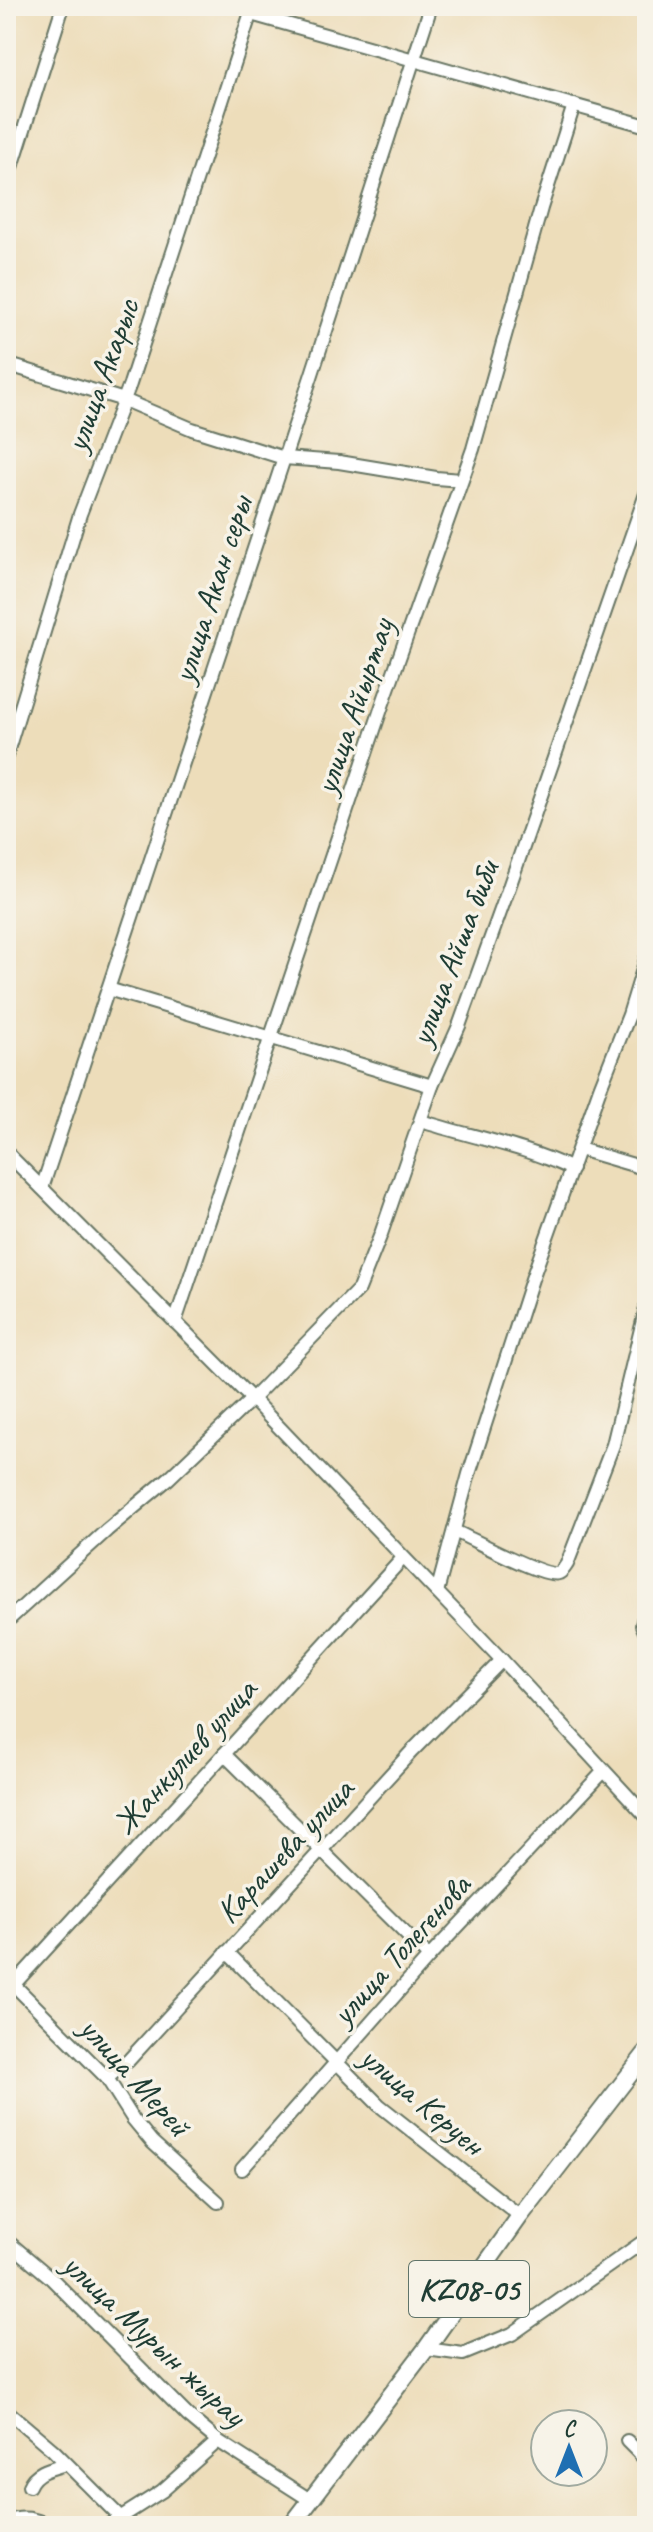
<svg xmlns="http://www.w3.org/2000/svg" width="653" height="2532" font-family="Caveat,sans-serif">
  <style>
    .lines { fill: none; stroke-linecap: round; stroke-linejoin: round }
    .minor-casing { stroke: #677563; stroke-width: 16 }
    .major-casing { stroke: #677563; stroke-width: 20 }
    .minor { stroke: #fff; stroke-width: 12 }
    .major { stroke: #fff; stroke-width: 16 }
    .labels { text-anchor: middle; stroke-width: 7; stroke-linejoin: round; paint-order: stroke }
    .shield { fill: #f7f3e8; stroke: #60746a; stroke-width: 2 }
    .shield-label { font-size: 32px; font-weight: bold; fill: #1f3d34 }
    .street-label { font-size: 34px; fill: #1f3d34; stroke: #f7f3e8 }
  </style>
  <rect width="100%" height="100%" fill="#f7f3e8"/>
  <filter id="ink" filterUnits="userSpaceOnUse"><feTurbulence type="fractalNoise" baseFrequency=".0125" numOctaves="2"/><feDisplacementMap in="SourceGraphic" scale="16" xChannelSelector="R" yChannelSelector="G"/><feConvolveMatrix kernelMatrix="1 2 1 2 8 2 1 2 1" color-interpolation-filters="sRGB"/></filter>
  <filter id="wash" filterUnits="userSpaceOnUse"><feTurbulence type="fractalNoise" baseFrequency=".006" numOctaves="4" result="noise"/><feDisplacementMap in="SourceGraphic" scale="32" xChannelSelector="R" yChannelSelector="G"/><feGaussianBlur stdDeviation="1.8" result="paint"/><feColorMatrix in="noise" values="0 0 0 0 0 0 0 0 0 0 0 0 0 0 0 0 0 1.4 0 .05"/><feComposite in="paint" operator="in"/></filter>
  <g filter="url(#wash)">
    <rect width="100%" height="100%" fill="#edddba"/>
  </g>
  <g filter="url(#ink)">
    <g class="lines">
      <defs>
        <g id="minor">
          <polyline points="251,14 647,126"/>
          <polyline points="6,186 63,6"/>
          <polyline points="6,364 124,400 192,429 284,458 339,462 436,478 461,480"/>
          <polyline points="6,756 80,514 130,384 253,6"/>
          <polyline points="108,989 432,1086"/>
          <path d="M421,1121C471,1137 524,1146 572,1169"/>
          <polyline points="579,1149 647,1169"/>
          <polyline points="6,1152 252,1399 502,1660 647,1817"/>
          <polyline points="42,1188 311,377 431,6"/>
          <polyline points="175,1322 383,703 473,449 541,208 574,105"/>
          <path d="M454,1531C473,1539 545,1579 559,1573C563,1571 565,1567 567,1564L613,1445L647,1304"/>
          <polyline points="437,1592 469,1474 532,1279 600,1088 629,1015 647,956"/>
          <polyline points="647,1606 642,1625 647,1636"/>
          <polyline points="6,1622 107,1530 169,1478 252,1399 359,1289 381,1234 432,1086 459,1026 507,893 647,491"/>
          <polyline points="224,1754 429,1957"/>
          <polyline points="227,1952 379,2105 520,2216"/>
          <polyline points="14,1985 107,2078 133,2119 152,2142 218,2202"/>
          <polyline points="6,1993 403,1558"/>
          <polyline points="107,2078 128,2061 412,1751 502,1660"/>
          <polyline points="242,2169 429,1957 604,1771"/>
          <polyline points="6,2240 51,2278 188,2416 218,2441 310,2500"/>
          <polyline points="426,2349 463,2354 512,2334 647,2239"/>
          <polyline points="6,2410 53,2450 121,2518"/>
          <polyline points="627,2441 647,2461"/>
          <path d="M29,2486C35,2471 52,2468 66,2464"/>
          <path d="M6,2522C24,2515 34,2519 51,2526"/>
          <polyline points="107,2526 162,2491 218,2441"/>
        </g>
        <polyline id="major" points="291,2526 426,2349 520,2216 647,2052"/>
      </defs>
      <use href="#minor" class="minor-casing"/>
      <use href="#major" class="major-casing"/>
      <use href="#minor" class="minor"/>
      <use href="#major" class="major"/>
    </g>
  </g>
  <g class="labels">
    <rect class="shield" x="409" y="2261" width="120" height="56" rx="6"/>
    <g class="shield-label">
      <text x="469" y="2300">KZ08-05</text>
    </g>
    <g class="street-label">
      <text transform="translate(101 375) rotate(-70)" y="12">улица Акарыс</text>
      <text transform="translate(211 589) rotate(-72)" y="12">улица Акан серы</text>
      <text transform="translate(353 706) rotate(-71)" y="12">улица Айыртау</text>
      <text transform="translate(453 953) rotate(-69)" y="12">улица Айша биби</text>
      <text transform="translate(184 1756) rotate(-48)" y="12">Жанкулиев улица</text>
      <text transform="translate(284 1850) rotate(-47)" y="12">Карашева улица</text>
      <text transform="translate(400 1949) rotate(-48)" y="12">улица Толегенова</text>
      <text transform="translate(136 2076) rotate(48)" y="12">улица Мерей</text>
      <text transform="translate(423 2100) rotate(40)" y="12">улица Керуен</text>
      <text transform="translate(155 2339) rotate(43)" y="12">улица Мурын жырау</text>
    </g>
  </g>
  <rect width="653" height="2532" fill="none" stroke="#f7f3e8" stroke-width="32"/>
  <g transform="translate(569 2448)"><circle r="38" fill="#f7f3e8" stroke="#a1aaa0" stroke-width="2"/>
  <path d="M0-6L14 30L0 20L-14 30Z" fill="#1f6fb2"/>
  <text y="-12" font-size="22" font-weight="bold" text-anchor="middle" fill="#1f3d34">С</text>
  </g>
</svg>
